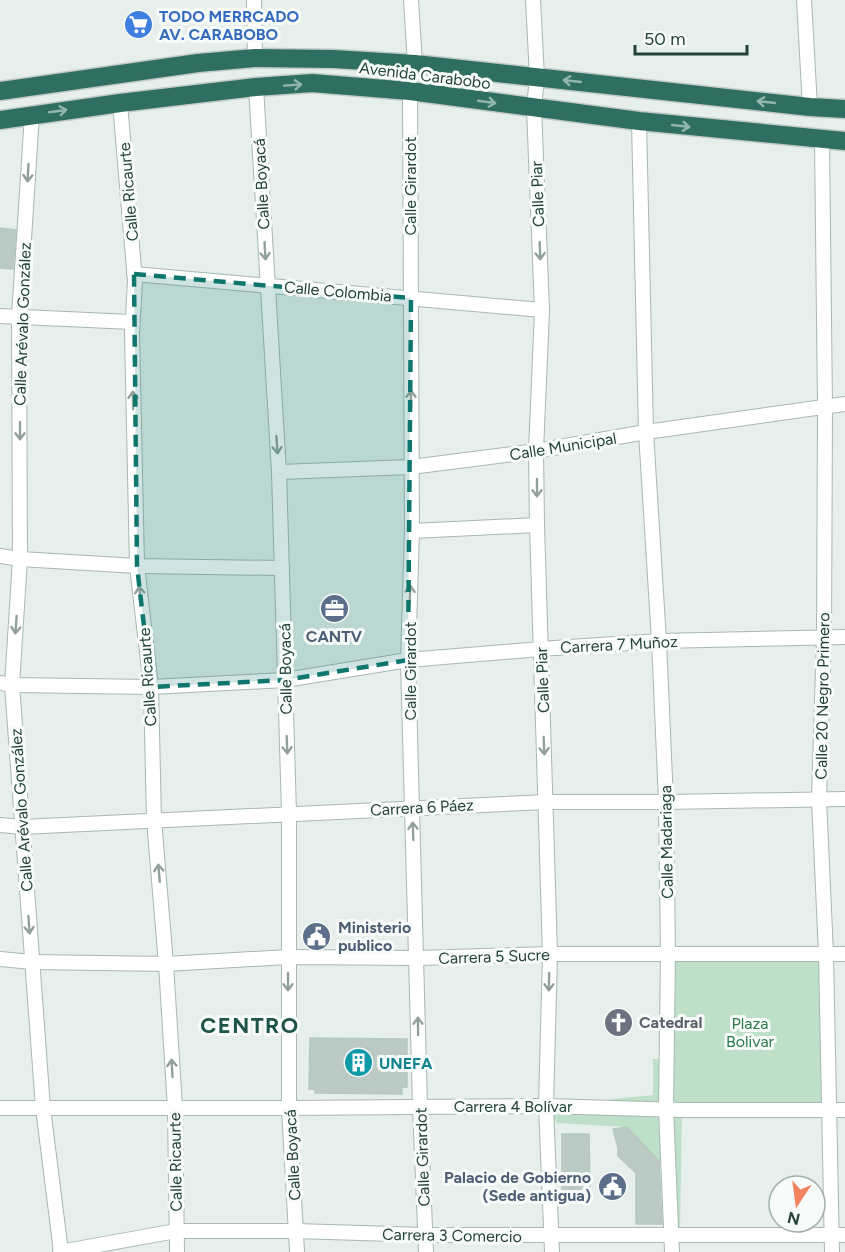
<svg xmlns="http://www.w3.org/2000/svg" width="845" height="1252" font-family="Figtree,sans-serif">
  <style>
    .green { fill: #bfe0c8 }
    .building { fill: #bbcac4; stroke: #b8c9c2; stroke-width: 1.5 }
    .lines { fill: none; stroke-linecap: round; stroke-linejoin: round }
    .street-casing { stroke: #a8b8b2; stroke-width: 16 }
    .highway-casing { stroke: #c2cac8; stroke-width: 21 }
    .street { stroke: #fff; stroke-width: 14 }
    .highway { stroke: #2f6f62; stroke-width: 18 }
    .oneway { stroke: #93b5ae }
    .oneway2 { stroke: #92a09c }
    .marked { fill: #0f766e; fill-opacity: 0.2; stroke: #0f766e; stroke-width: 4.5; stroke-dasharray: 12 8; stroke-linejoin: round }
    .labels { text-anchor: middle; stroke-width: 6; stroke-linejoin: round; paint-order: stroke }
    .shop-label { font-size: 16px; font-weight: bold; fill: #366cbe; stroke: #f7fbf9; text-anchor: start }
    .street-label { font-size: 16px; fill: #24423a; stroke: #f7fbf9 }
    .service-label { font-size: 16px; font-weight: bold; fill: #4e5e75; stroke: #f7fbf9 }
    .worship-label { font-size: 16px; font-weight: bold; fill: #5b616d; stroke: #f7fbf9; text-anchor: start }
    .park-label { font-size: 16px; fill: #2d7a4b; stroke: #f7fbf9 }
    .culture-label { font-size: 16px; font-weight: bold; fill: #0d838f; stroke: #f7fbf9; text-anchor: start }
    .district-label { font-size: 22px; font-weight: bold; letter-spacing: 1.5px; fill: #1f5548; stroke: #f7fbf9 }
  </style>
  <rect width="100%" height="100%" fill="#e6efeb"/>
  <polygon class="green" points="668,953 826,954 829,1110 682,1110 680,1231 667,1231 664,1166 627,1127 557,1123 546,1106 653,1095 653,1059 666,1059"/>
  <g class="building">
    <polygon points="0,228 16,230 13,269 0,268"/>
    <polygon points="310,1038 407,1039 407,1087 402,1087 402,1094 315,1093 315,1089 309,1089"/>
    <polygon points="627,1127 659,1161 662,1224 636,1224 636,1173 618,1156 618,1148 613,1129"/>
    <polygon points="562,1134 589,1134 590,1193 562,1193"/>
  </g>
  <g class="lines">
    <defs>
      <g id="street">
        <polyline points="254,0 255,58"/>
        <polyline points="411,0 415,64"/>
        <polyline points="533,0 537,77 534,108 542,310 536,451 537,525 550,954 546,1106 552,1252"/>
        <polyline points="804,0 810,107"/>
        <polyline points="256,87 279,472 289,813 289,1108 297,1252"/>
        <polyline points="410,91 412,531 408,660 420,1106 426,1252"/>
        <polyline points="120,103 135,281 132,333 137,566 151,687 154,820 166,964 175,1108 177,1252"/>
        <polyline points="32,114 19,317 20,559 12,685 43,1108 61,1252"/>
        <polyline points="639,121 646,432 659,641 666,802 668,953 666,1109 672,1252"/>
        <polyline points="822,140 825,408 824,637 819,799 826,954 832,1252"/>
        <polyline points="134,274 542,310"/>
        <polyline points="0,316 132,322"/>
        <polyline points="279,472 411,467 536,451 646,432 845,404"/>
        <polyline points="412,531 537,525"/>
        <polyline points="0,556 20,559 137,566 282,568"/>
        <polyline points="0,683 12,685 151,687 285,680 408,660 540,649 659,641 845,637"/>
        <polyline points="0,825 22,827 546,802 666,802 845,799"/>
        <polyline points="0,959 32,962 166,964 288,957 417,958 550,954 845,954"/>
        <polyline points="0,1108 289,1108 546,1106 682,1110 845,1110"/>
        <polyline points="60,1252 176,1231 296,1231 425,1235 845,1235"/>
      </g>
      <g id="highway">
        <polyline points="0,91 198,63 255,58 334,59 415,64 810,107 845,109"/>
        <polyline points="0,120 120,103 256,87 312,83 410,91 639,121 845,141"/>
      </g>
    </defs>
    <use href="#street" class="street-casing"/>
    <use href="#highway" class="highway-casing"/>
    <use href="#street" class="street"/>
    <use href="#highway" class="highway"/>
  </g>
  <defs><path id="oneway-shaft" d="M-6 0H5M1.5-3L5.5 0L1.5 3" fill="none" stroke-width="1.6" stroke-linecap="round" stroke-linejoin="round" transform="scale(1.5)"/></defs>
  <g class="oneway">
    <use href="#oneway-shaft" transform="translate(572 81) rotate(-174)"/>
    <use href="#oneway-shaft" transform="translate(293 85) rotate(-4)"/>
    <use href="#oneway-shaft" transform="translate(487 102) rotate(8)"/>
    <use href="#oneway-shaft" transform="translate(766 102) rotate(-174)"/>
    <use href="#oneway-shaft" transform="translate(58 111) rotate(-8)"/>
    <use href="#oneway-shaft" transform="translate(681 126) rotate(6)"/>
  </g>
  <g class="oneway2">
    <use href="#oneway-shaft" transform="translate(28 173) rotate(93)"/>
    <use href="#oneway-shaft" transform="translate(265 251) rotate(87)"/>
    <use href="#oneway-shaft" transform="translate(540 251) rotate(88)"/>
    <use href="#oneway-shaft" transform="translate(411 399) rotate(-90)"/>
    <use href="#oneway-shaft" transform="translate(133 400) rotate(-91)"/>
    <use href="#oneway-shaft" transform="translate(20 431) rotate(90)"/>
    <use href="#oneway-shaft" transform="translate(277 445) rotate(86)"/>
    <use href="#oneway-shaft" transform="translate(537 488) rotate(90)"/>
    <use href="#oneway-shaft" transform="translate(410 594) rotate(-88)"/>
    <use href="#oneway-shaft" transform="translate(140 595) rotate(-96)"/>
    <use href="#oneway-shaft" transform="translate(16 625) rotate(94)"/>
    <use href="#oneway-shaft" transform="translate(287 745) rotate(88)"/>
    <use href="#oneway-shaft" transform="translate(544 746) rotate(88)"/>
    <use href="#oneway-shaft" transform="translate(413 831) rotate(-92)"/>
    <use href="#oneway-shaft" transform="translate(159 873) rotate(-95)"/>
    <use href="#oneway-shaft" transform="translate(29 925) rotate(86)"/>
    <use href="#oneway-shaft" transform="translate(288 982) rotate(90)"/>
    <use href="#oneway-shaft" transform="translate(549 982) rotate(91)"/>
    <use href="#oneway-shaft" transform="translate(418 1026) rotate(-91)"/>
    <use href="#oneway-shaft" transform="translate(172 1068) rotate(-93)"/>
  </g>
  <path class="marked" d="M134,274L411,298L408,660L285,680L151,687L137,566Z"/>
  <defs>
    <symbol id="supermarket-disc" viewBox="-11 -11 22 22"><circle r="9.5" fill="#3f7fe0" stroke="#f7fbf9"/><path d="M-6-5.5h2.5l.6 2H6L4.5 2H-2.5L-4.4-4H-6ZM-1.5 3.2a1.3 1.3 0 1 0 .1 0ZM3 3.2a1.3 1.3 0 1 0 .1 0Z" fill="#fff"/></symbol>
    <symbol id="office-disc" viewBox="-11 -11 22 22"><circle r="9.5" fill="#5c6f8a" stroke="#f7fbf9"/><path d="M-6-3h4V-5.5h4V-3h4V5H-6ZM-1-4.5V-3h2v-1.5ZM-6 0V1H6V0Z" fill="#fff"/></symbol>
    <symbol id="civic-disc" viewBox="-11 -11 22 22"><circle r="9.5" fill="#5c6f8a" stroke="#f7fbf9"/><path d="M-.6-6.5H3V-4.5H.6V-3L4-1V1h2V6H-6V1h2V-1L-.6-3ZM-1.2 2.5V6h2.4V2.5Z" fill="#fff"/></symbol>
    <symbol id="church-disc" viewBox="-11 -11 22 22"><circle r="9.5" fill="#6b7280" stroke="#f7fbf9"/><path d="M-1.2-6h2.4v3.5h3.3v2.4h-3.3V6h-2.4V-.1h-3.3v-2.4h3.3Z" fill="#fff"/></symbol>
    <symbol id="building-disc" viewBox="-11 -11 22 22"><circle r="9.5" fill="#0f9aa8" stroke="#f7fbf9"/><path d="M-4-6H4V6H1V3H-1V6H-4ZM-2.5-4.3h1.7v1.8h-1.7ZM.8-4.3h1.7v1.8H.8ZM-2.5-1h1.7V.8h-1.7ZM.8-1h1.7V.8H.8Z" fill="#fff"/></symbol>
  </defs>
  <g fill-rule="evenodd">
    <use href="#supermarket-disc" x="122" y="8" width="33" height="33"/>
    <use href="#office-disc" x="318" y="592" width="33" height="33"/>
    <use href="#civic-disc" x="300" y="920" width="33" height="33"/>
    <use href="#church-disc" x="602" y="1006" width="33" height="33"/>
    <use href="#building-disc" x="342" y="1046" width="33" height="33"/>
    <use href="#civic-disc" x="596" y="1170" width="33" height="33"/>
  </g>
  <g class="labels">
    <g class="shop-label">
      <text x="159" y="22">TODO MERRCADO<tspan x="159" dy="18">AV. CARABOBO</tspan></text>
    </g>
    <g class="street-label">
      <text transform="translate(425 75) rotate(7)" y="6">Avenida Carabobo</text>
      <text transform="translate(261 184) rotate(-93)" y="6">Calle Boyacá</text>
      <text transform="translate(410 186) rotate(-90)" y="6">Calle Girardot</text>
      <text transform="translate(128 192) rotate(-95)" y="6">Calle Ricaurte</text>
      <text transform="translate(537 194) rotate(-92)" y="6">Calle Piar</text>
      <text transform="translate(338 291) rotate(5)" y="6">Calle Colombia</text>
      <text transform="translate(22 324) rotate(-88)" y="6">Calle Arévalo González</text>
      <text transform="translate(563 446) rotate(-9)" y="6">Calle Municipal</text>
      <text transform="translate(619 644) rotate(-3)" y="6">Carrera 7 Muñoz</text>
      <text transform="translate(285 669) rotate(-91)" y="6">Calle Boyacá</text>
      <text transform="translate(410 671) rotate(-90)" y="6">Calle Girardot</text>
      <text transform="translate(147 677) rotate(-94)" y="6">Calle Ricaurte</text>
      <text transform="translate(542 680) rotate(-92)" y="6">Calle Piar</text>
      <text transform="translate(822 696) rotate(-89)" y="6">Calle 20 Negro Primero</text>
      <text transform="translate(422 807) rotate(-3)" y="6">Carrera 6 Páez</text>
      <text transform="translate(21 810) rotate(-94)" y="6">Calle Arévalo González</text>
      <text transform="translate(666 842) rotate(-91)" y="6">Calle Madariaga</text>
      <text transform="translate(494 956) rotate(-2)" y="6">Carrera 5 Sucre</text>
      <text x="513" y="1112">Carrera 4 Bolívar</text>
      <text transform="translate(292 1155) rotate(-93)" y="6">Calle Boyacá</text>
      <text transform="translate(422 1157) rotate(-92)" y="6">Calle Girardot</text>
      <text transform="translate(175 1162) rotate(-91)" y="6">Calle Ricaurte</text>
      <text transform="translate(452 1235) rotate(1)" y="6">Carrera 3 Comercio</text>
    </g>
    <g class="service-label">
      <text x="334" y="642">CANTV</text>
      <text x="338" y="933" text-anchor="start">Ministerio<tspan x="338" dy="18">publico</tspan></text>
      <text x="591" y="1183" text-anchor="end">Palacio de Gobierno<tspan x="591" dy="18">(Sede antigua)</tspan></text>
    </g>
    <g class="worship-label">
      <text x="639" y="1028">Catedral</text>
    </g>
    <g class="park-label">
      <text x="750" y="1029">Plaza<tspan x="750" dy="18">Bolivar</tspan></text>
    </g>
    <g class="culture-label">
      <text x="379" y="1069">UNEFA</text>
    </g>
    <g class="district-label">
      <text x="250" y="1033">CENTRO</text>
    </g>
  </g>
  <g transform="translate(797 1204) rotate(193)"><circle r="28" fill="#f7fbf9" stroke="#a3b1ad" stroke-width="1.5"/>
  <path d="M0-4.5L10 22L0 15L-10 22Z" fill="#f4845f"/>
  <text y="-9" font-size="16" font-weight="bold" text-anchor="middle" fill="#24423a">N</text>
  </g>
  <path d="M635 45v9h112v-9" fill="none" stroke="#24423a" stroke-width="3"/>
  <text x="644" y="45" font-size="18" fill="#24423a" stroke="#f7fbf9" stroke-width="4.5" paint-order="stroke">50 m</text>
</svg>
